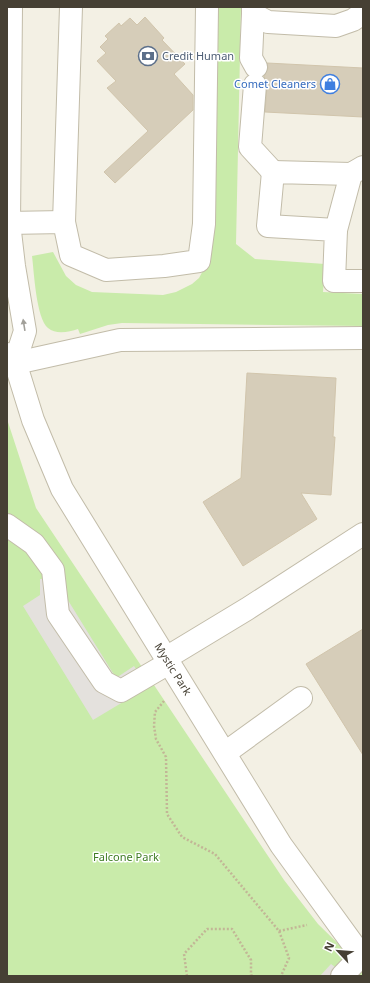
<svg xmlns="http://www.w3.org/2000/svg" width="370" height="983" font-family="'Noto Sans',sans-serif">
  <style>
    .green { fill: #c9ebaa }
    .parking { fill: #e4e1dd }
    .building { fill: #d6cdb9; stroke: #d1c5ac }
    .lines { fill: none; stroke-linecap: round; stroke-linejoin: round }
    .minor-casing { stroke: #c2bca9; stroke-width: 24 }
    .path { stroke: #c2b696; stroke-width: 2.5; stroke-dasharray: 2 2; stroke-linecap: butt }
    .minor { stroke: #fff; stroke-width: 22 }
    .oneway { fill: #a2a09a }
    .labels { text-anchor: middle; stroke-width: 3; stroke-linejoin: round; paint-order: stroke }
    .service-label { font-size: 11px; fill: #4e5e75; stroke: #fff; text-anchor: start }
    .shop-label { font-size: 11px; fill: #366cbe; stroke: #fff; text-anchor: end }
    .street-label { font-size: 11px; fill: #464034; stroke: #fff }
    .park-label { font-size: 11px; fill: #3e7c23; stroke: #fff }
  </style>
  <rect width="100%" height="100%" fill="#f3f0e4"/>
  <g class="green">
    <path d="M213,7H241L236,244L255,259L325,264L323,292L363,294V326L122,323L108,325L80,334L78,329C69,332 56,335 48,328C36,318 34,271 32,256L53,252L66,276L76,285L92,292L163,295L176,292L192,284L199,278L206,265Z"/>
    <polygon points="7,419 36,508 284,880 318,924 363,968 363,976 7,976"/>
  </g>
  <g class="parking">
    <polygon points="62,578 66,597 116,678 134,666 148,687 93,720 23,606 40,595 40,579"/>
    <polygon points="331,964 347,976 320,976"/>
  </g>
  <g class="building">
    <polygon points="145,17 164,38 162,40 185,64 174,74 193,95 193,110 115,183 104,172 148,131 107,88 116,81 97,61 106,53 100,47 108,39 105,36 119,23 121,26 130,18 137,25"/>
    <polygon points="267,63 363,68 363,117 265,112 267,86 264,76 268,68"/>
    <polygon points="247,373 336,378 333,437 335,437 331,495 301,493 317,519 243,566 203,502 241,478"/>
    <polygon points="363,629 363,755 306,664"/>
  </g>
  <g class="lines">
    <defs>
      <g id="minor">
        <polyline points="11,7 9,223 14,266 25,331 15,362"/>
        <polyline points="253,7 253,14 268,22 336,26 353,20 363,13"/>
        <polyline points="253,14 251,58 256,67"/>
        <polyline points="255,85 250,147 273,172"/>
        <polyline points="363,167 351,174 273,172 268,226 336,230 334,281 363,281"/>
        <polyline points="64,222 71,7"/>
        <polyline points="7,223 64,222 71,255 106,270 164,266 199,261 204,224 207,7"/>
        <polyline points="336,230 351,174"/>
        <polyline points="7,354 15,362 33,420 62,489 281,845 363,958"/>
        <polyline points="7,365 120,340 363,338"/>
        <polyline points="7,525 34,544 53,570 58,614 104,682 121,691 169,663"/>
        <polyline points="166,658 247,609 363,534"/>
        <polyline points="225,753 301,698"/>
        <polyline points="342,976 363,954"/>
      </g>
    </defs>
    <use href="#minor" class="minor-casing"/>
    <g class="path">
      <polyline points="164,701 155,712 154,726 156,739 166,757 167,814 182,837 215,854 279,931 289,958 281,976"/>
      <polyline points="279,931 307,925"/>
      <polyline points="187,976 184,954 207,929 232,929 251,960 251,975 253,976"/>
    </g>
    <use href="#minor" class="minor"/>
  </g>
  <defs><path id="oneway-solid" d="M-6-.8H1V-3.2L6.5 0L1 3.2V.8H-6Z"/></defs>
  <use class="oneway" href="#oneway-solid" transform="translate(24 325) rotate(-99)"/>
  <defs>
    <symbol id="bank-ring" viewBox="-11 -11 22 22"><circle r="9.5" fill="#fff" stroke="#5c6f8a" stroke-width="1.5"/><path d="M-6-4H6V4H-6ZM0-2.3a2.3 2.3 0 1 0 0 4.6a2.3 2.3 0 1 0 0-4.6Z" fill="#5c6f8a"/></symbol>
    <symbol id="shop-ring" viewBox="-11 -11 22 22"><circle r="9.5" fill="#fff" stroke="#3f7fe0" stroke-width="1.5"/><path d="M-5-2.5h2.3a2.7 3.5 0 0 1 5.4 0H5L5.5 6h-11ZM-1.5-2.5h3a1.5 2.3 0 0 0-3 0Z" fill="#3f7fe0"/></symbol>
  </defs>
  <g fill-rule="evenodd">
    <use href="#bank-ring" x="137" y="45" width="22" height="22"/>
    <use href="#shop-ring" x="319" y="73" width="22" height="22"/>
  </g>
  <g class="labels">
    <g class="service-label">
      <text x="162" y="60">Credit Human</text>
    </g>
    <g class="shop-label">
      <text x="316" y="88">Comet Cleaners</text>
    </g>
    <g class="street-label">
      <text transform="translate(173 669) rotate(58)" y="4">Mystic Park</text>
    </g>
    <g class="park-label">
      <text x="126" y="861">Falcone Park</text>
    </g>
  </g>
  <rect width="370" height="983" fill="none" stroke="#464034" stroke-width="16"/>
  <g transform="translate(338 951) rotate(296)" stroke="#ffffff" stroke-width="3" paint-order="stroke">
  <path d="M0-3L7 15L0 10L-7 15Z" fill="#464034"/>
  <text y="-6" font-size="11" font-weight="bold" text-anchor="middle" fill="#464034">N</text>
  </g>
</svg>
